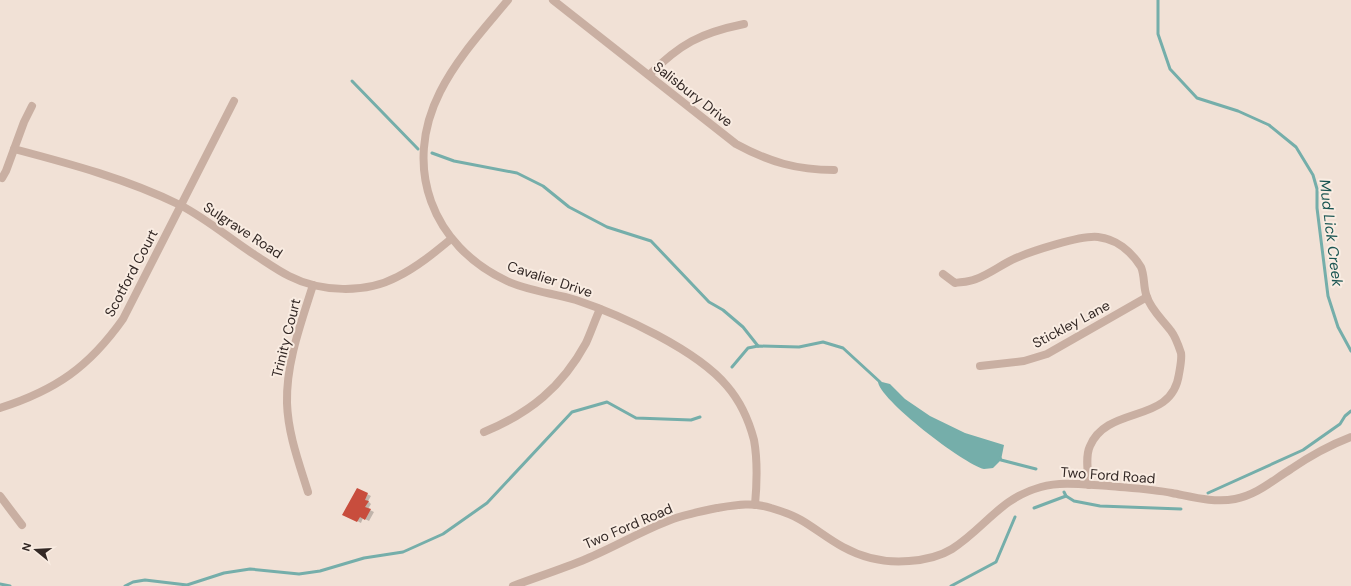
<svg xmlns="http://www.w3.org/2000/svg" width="1351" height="586" font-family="'DM Sans',sans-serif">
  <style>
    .water { fill: #75aeaa }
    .shadow { fill: #0003 }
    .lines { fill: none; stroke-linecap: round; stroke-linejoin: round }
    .stream { stroke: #75aeaa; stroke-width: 3 }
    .building { fill: #c84d3d }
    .minor { stroke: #c9afa2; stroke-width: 8 }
    .labels { text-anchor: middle; stroke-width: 4; stroke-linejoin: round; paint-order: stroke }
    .street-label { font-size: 14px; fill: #332825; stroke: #f9ece2 }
    .water-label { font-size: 15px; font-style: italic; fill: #1a5552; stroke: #f9ece2 }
  </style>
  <rect width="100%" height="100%" fill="#f1e1d6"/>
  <path class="water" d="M878,381L890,384L905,399L930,416L965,433L1004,445L1001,460L993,468C991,468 987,469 984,469C965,465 877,398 878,381Z"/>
  <polygon class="shadow" points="357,489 371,496 368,501 371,504 368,509 374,512 369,521 363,518 361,523 344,514"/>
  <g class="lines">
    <g class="stream">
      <polyline points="1158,0 1158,34 1170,69 1197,98 1238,111 1269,125 1296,147 1313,175 1317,189 1317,208 1328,296 1338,327 1351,351"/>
      <polyline points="352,81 418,149"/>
      <polyline points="432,153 454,161 517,173 543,186 569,207 607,227 651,241 709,302 723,310 743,327 758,346"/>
      <polyline points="732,367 748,348 758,346 799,347 823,342 843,348 880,382"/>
      <polyline points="1000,458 1001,460 1036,469"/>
      <polyline points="1064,492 1066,496 1074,501 1100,506 1181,509"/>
      <polyline points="1208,493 1303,450 1340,424 1345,416 1351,411"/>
      <polyline points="1034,508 1066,496"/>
      <polyline points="0,584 10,586"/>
      <polyline points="125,586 133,582 145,580 187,585 224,573 250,569 299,574 320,571 364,558 403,552 443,534 487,503 572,412 607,402 636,418 691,420 700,417"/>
      <polyline points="951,586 996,562 1015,517"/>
    </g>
  </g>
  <polygon class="building" points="357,488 368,493 365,500 369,501 365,507 371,509 365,520 360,517 357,522 342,515"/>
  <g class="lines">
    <g class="minor">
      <path d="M508,0C484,29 457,58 440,92C402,167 432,246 507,281C528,291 553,293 576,300C621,315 697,350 727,386C740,401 749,421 754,440C758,462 757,483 755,505"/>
      <path d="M553,0L736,144C769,162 797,170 834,170"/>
      <path d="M649,75C680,44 700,33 744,24"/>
      <path d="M14,149C71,164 127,179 180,205C207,219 230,239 255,255C266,262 277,270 289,276C320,292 365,294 397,277C417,267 434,253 451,239"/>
      <polyline points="2,178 6,171 24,122 32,106"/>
      <path d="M943,274L955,283C961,282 969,282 976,279C990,274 1002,264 1016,258C1032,251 1081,235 1098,237C1116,239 1131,251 1141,267C1145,276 1143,288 1147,297C1151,310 1163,320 1171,331C1175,336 1179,347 1181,353C1182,359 1180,368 1179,374C1172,425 1108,404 1090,446C1085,456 1088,474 1089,485"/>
      <polyline points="980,366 1024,361 1047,354 1147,297"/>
      <path d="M0,408C56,390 89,367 123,319L234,101"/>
      <path d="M484,432C530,413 562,387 586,343C591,332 595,320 600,309"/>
      <path d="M308,492C299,463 288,434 287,403C286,363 301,323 313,285"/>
      <polyline points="0,496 22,525"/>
      <path d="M513,586C537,577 562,569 586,559C615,547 643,530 673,519C687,514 702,511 717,508C736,505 753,502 771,508C781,511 791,514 801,520C815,528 828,539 843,547C863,558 886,563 909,561C923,560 939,557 952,549C985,528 1000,498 1041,487C1062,481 1087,485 1109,486C1130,488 1151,489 1172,493C1193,497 1214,503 1235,499C1257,495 1273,480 1291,469C1310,456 1330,445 1351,437"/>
    </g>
  </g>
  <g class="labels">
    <g class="street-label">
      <text transform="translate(693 94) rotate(38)" y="5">Salisbury Drive</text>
      <text transform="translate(243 230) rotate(33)" y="5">Sulgrave Road</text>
      <text transform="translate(131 273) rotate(-62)" y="5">Scotford Court</text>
      <text transform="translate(550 279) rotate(18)" y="5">Cavalier Drive</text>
      <text transform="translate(1071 324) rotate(-28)" y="5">Stickley Lane</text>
      <text transform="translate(286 338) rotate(-76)" y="5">Trinity Court</text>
      <text transform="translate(1108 475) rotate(4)" y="5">Two Ford Road</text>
      <text transform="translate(628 526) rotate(-23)" y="5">Two Ford Road</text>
    </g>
    <g class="water-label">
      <text transform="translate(1331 233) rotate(83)" y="5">Mud Lick Creek</text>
    </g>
  </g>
  <g transform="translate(36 550) rotate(288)" stroke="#f9ece2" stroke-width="3" paint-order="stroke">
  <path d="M0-3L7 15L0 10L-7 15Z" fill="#332825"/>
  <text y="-6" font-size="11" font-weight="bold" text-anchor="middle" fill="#332825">N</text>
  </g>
</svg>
